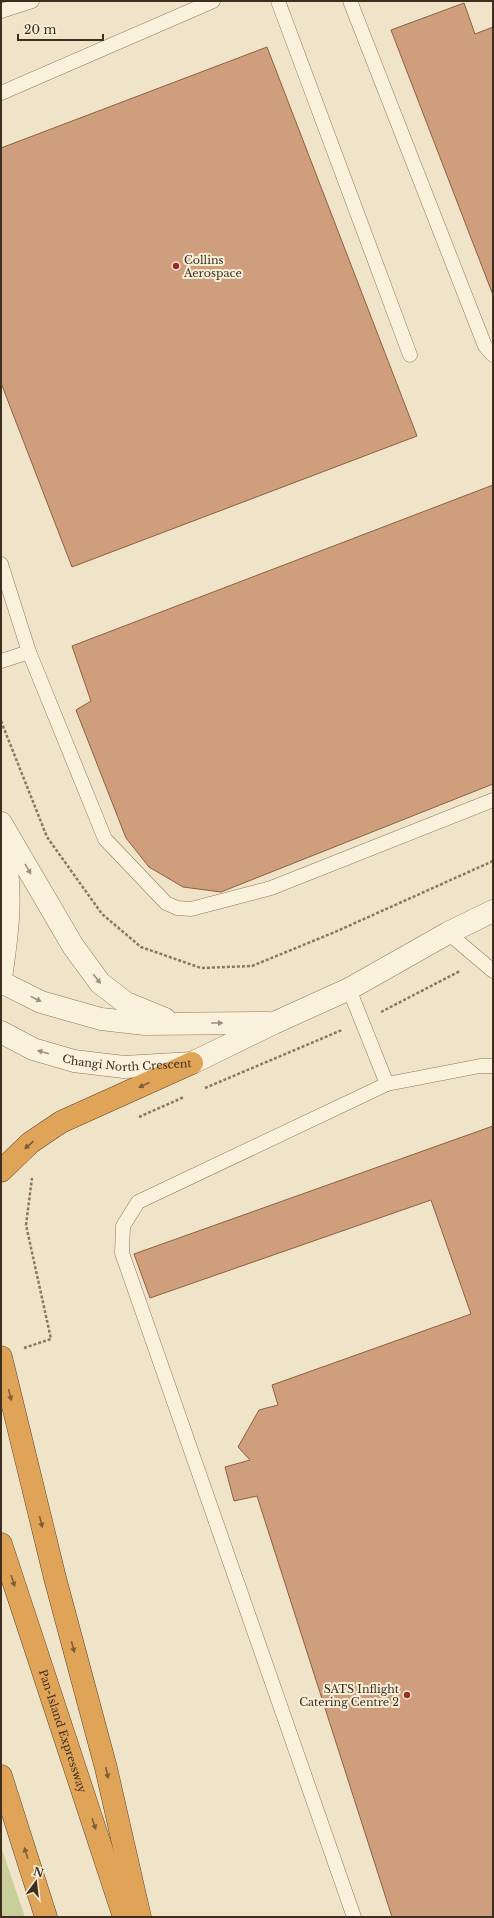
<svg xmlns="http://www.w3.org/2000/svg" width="494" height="1918" font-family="'Libre Baskerville',serif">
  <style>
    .green { fill: #c9cf9b }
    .building { fill: #cf9f7d; stroke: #8d5f41 }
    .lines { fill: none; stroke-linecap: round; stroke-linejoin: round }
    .service-casing { stroke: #8d765c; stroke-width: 15 }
    .minor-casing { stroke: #8d765c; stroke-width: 23 }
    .motorway-casing { stroke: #5b4430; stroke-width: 23 }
    .path { stroke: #8d765c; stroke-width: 2.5; stroke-dasharray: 3 2; stroke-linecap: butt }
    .service { stroke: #faf1dc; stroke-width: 14 }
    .minor { stroke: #faf1dc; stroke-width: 22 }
    .motorway { stroke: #e0a458; stroke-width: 22 }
    .oneway { fill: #9c907e }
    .oneway2 { fill: #7e5d36 }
    .poi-dot { fill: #9e2a2b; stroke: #f7eed8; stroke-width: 1.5 }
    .labels { text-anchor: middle; stroke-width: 4; stroke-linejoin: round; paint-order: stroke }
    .poi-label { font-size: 11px; fill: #3d2e20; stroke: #f7eed8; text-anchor: start }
    .street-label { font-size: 11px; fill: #3d2e20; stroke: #f7eed8 }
  </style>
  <rect width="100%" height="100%" fill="#f0e4c8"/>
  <polygon class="green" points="1,1847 25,1917 1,1917"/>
  <g class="building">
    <polygon points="464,3 475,34 493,27 493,295 391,30"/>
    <polygon points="267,47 417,436 72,567 1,383 1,148"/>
    <polygon points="493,485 493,784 221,892 183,887 149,867 126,838 76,710 91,701 72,646"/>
    <polygon points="493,1126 493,1917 392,1917 257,1496 234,1501 225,1467 250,1460 238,1447 259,1410 278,1405 272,1385 471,1314 431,1200 150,1298 134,1254"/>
  </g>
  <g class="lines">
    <defs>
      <g id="service">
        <polyline points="278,1 410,355"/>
        <polyline points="350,1 485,346 493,355"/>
        <polyline points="1,11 32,1"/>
        <polyline points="1,93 213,1"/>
        <polyline points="1,564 29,652 105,839 166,903 177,908 191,909 271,888 493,800"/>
        <polyline points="1,661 29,652"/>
        <polyline points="448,933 493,971"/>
        <polyline points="349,989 387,1084"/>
        <polyline points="354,1917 122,1253 123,1226 138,1202 387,1084 480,1066 493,1066"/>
      </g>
      <g id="minor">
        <polyline points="1,823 73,946 100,983 126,1003 165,1019"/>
        <path d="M1,839C14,885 8,931 1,978"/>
        <polyline points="1,982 41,1002 101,1019 145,1024 268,1023"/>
        <path id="s1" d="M1,1032L33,1049L74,1061L124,1067L192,1063L274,1023L349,989L448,933L493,911"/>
      </g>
      <g id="motorway">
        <polyline points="1,1171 30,1143 61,1122 192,1063"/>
        <polyline points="1,1357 55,1578 106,1768 140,1917"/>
        <path id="s2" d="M1,1544L124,1917"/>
        <polyline points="1,1776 46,1917"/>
      </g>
    </defs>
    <use href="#service" class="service-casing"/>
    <use href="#minor" class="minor-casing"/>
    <use href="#motorway" class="motorway-casing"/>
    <g class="path">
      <polyline points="1,721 47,837 102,914 141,947 201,968 252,966 335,932 493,861"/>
      <polyline points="381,1012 460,971"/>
      <polyline points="205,1088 342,1030"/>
      <polyline points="139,1117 184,1097"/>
      <polyline points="24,1348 51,1339 26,1225 32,1178"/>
    </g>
    <use href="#service" class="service"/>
    <use href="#minor" class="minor"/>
    <use href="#motorway" class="motorway"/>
  </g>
  <defs><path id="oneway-solid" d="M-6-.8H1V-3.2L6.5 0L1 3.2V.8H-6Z"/></defs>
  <g class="oneway">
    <use href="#oneway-solid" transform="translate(28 869) rotate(60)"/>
    <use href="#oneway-solid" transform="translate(97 979) rotate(51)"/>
    <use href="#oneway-solid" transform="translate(36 999) rotate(26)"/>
    <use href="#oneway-solid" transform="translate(217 1023)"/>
    <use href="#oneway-solid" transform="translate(43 1052) rotate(-164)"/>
  </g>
  <g class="oneway2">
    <use href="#oneway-solid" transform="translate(144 1085) rotate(156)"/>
    <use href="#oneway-solid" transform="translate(29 1145) rotate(140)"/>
    <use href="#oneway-solid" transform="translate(10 1395) rotate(77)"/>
    <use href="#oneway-solid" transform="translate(41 1522) rotate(76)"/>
    <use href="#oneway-solid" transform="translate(13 1581) rotate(72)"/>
    <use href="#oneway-solid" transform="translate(73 1647) rotate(75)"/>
    <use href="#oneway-solid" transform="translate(107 1773) rotate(77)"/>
    <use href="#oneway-solid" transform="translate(94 1824) rotate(72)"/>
    <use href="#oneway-solid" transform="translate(26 1853) rotate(-108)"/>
  </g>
  <g class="poi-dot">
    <circle cx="176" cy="266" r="4"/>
    <circle cx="407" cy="1695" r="4"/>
  </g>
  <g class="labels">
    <g class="poi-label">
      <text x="184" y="264">Collins<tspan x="184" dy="13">Aerospace</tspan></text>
      <text x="399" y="1693" text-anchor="end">SATS Inflight<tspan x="399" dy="13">Catering Centre 2</tspan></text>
    </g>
    <g class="street-label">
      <text dy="4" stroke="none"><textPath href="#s1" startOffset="132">Changi North Crescent</textPath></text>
      <text dy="4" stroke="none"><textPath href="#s2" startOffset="197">Pan-Island Expressway</textPath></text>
    </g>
  </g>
  <rect width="494" height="1918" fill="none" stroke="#3d2e20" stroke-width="4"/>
  <g transform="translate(36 1882) rotate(15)" stroke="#f7eed8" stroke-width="3" paint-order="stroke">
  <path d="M0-3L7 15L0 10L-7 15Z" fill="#3d2e20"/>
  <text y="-6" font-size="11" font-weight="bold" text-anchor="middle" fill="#3d2e20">N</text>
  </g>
  <path d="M18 34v6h85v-6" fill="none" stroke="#3d2e20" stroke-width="2"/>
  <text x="24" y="34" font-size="12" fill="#3d2e20" stroke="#f7eed8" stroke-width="3" paint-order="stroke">20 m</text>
</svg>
